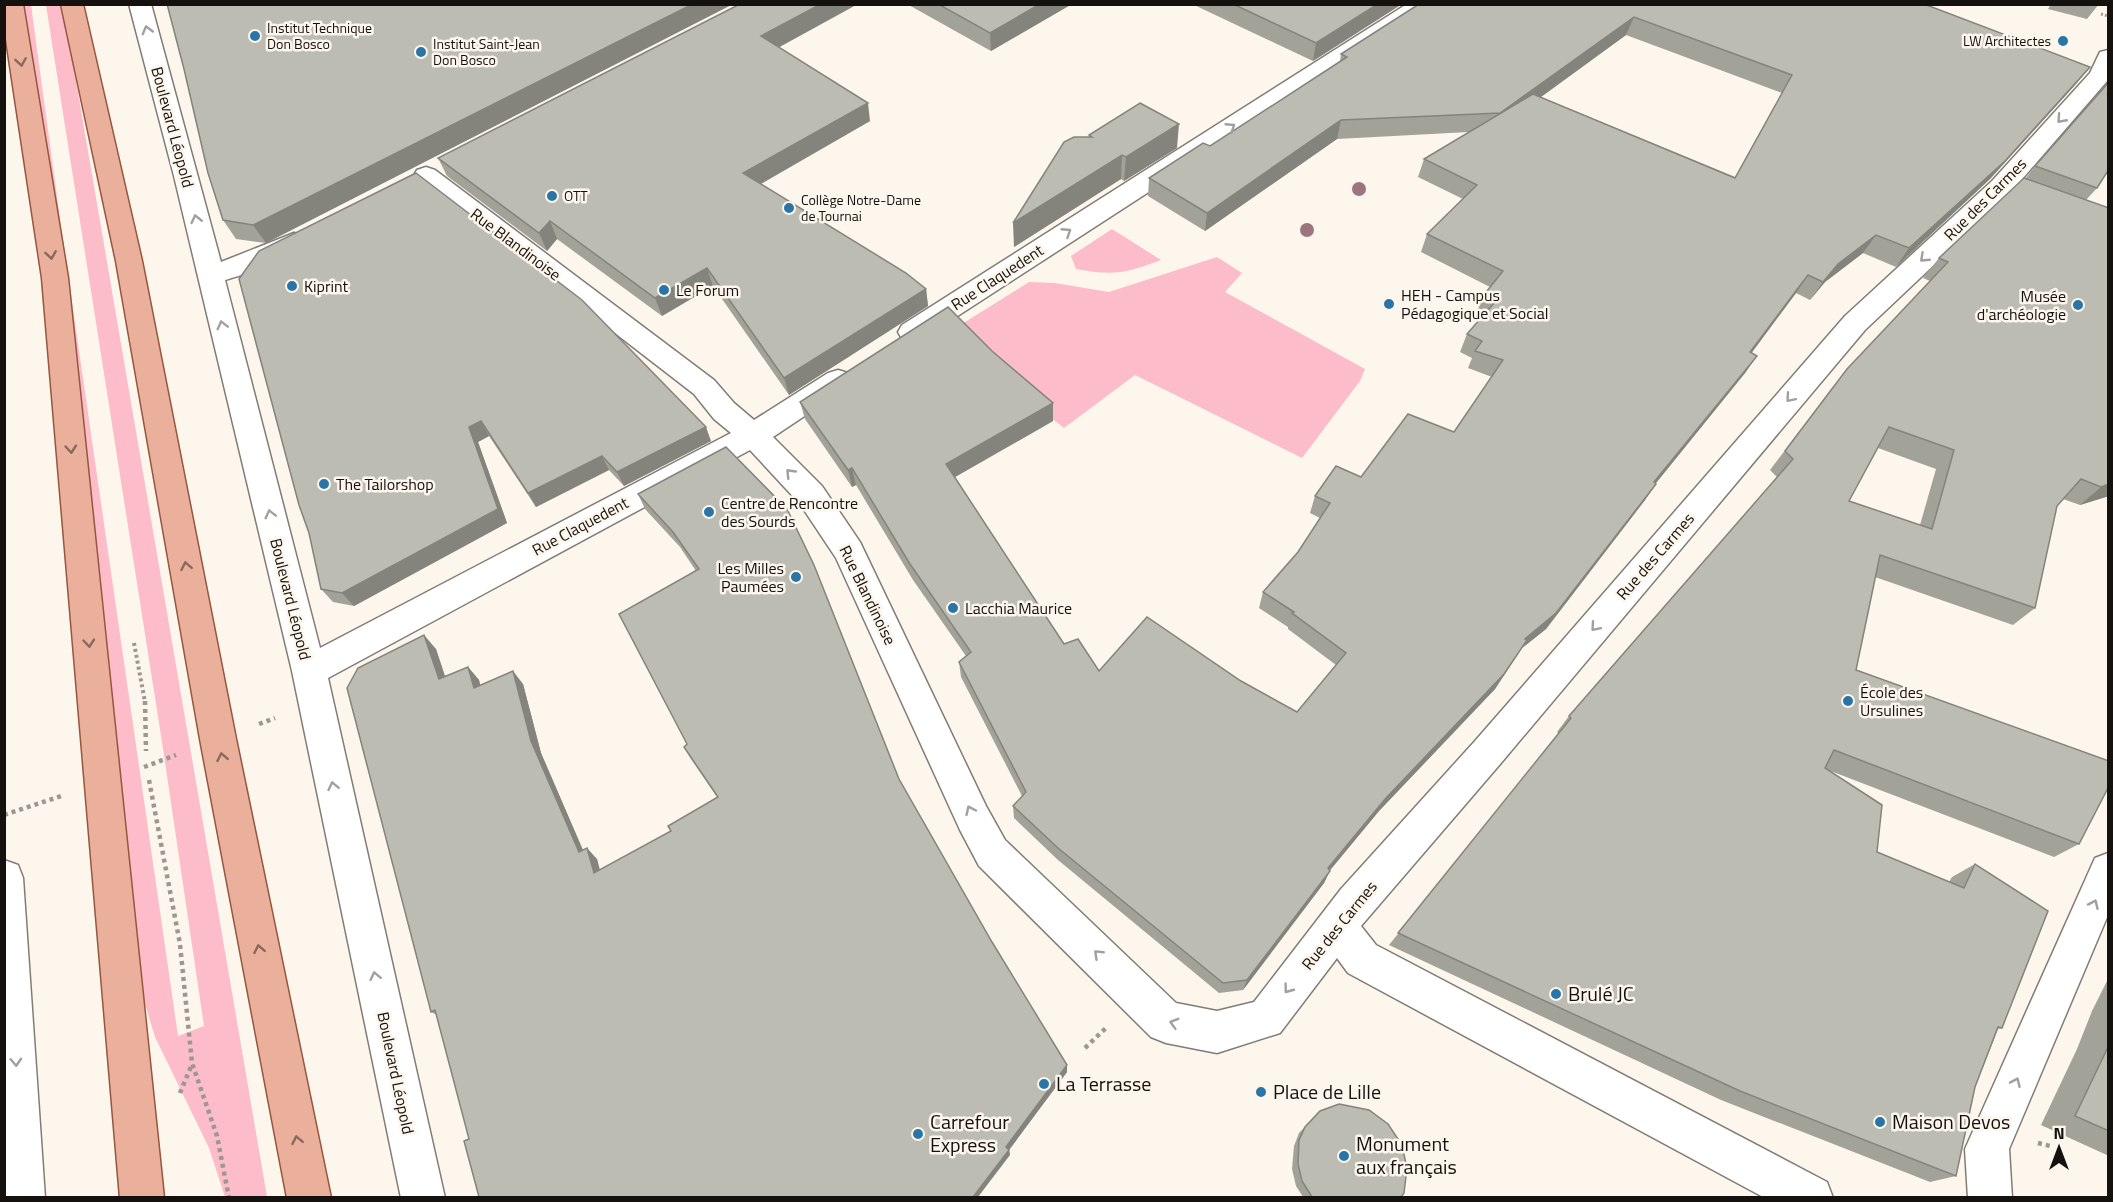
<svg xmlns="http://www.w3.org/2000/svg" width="2113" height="1202" font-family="'Titillium Web',sans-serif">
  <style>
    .green { fill: #fdbcc9 }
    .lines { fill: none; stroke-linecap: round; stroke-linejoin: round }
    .street-casing { stroke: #837c75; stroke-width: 3 }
    .primary-casing { stroke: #96563f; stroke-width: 3 }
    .path-far2 { stroke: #9c9790; stroke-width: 3; stroke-dasharray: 2 2; stroke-linecap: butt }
    .path-far1 { stroke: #9c9790; stroke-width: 4; stroke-dasharray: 3 3; stroke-linecap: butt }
    .path { stroke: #9c9790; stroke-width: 4.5; stroke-dasharray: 4 4; stroke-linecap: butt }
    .street { fill: #fff; fill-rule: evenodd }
    .primary { fill: #eab09c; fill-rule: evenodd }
    .tree { fill: #9c767e }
    .wall { fill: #a2a299; fill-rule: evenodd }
    .shaded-wall { fill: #84847d }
    .building { fill: #bcbcb2; stroke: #84847d; stroke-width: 1.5; fill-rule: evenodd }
    .oneway { stroke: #a1a09f }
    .oneway2 { stroke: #8a685c }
    .poi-dot { fill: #2a75a8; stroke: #fdf6ed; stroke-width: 2 }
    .labels { text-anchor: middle; stroke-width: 5; stroke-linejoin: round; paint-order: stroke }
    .far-poi-label { font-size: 14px; fill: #14110e; stroke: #fdf6ed; text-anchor: start }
    .street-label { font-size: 16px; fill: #14110e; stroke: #fdf6ed }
    .poi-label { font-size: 16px; fill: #14110e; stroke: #fdf6ed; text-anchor: start }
    .near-poi-label { font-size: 20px; fill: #14110e; stroke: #fdf6ed; text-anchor: start }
  </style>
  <rect width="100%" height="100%" fill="#fdf6ed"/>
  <g class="green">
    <polygon points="13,5 31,5 62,233 178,1036 204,1026 162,742 46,5 63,5 267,1197 225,1197 209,1148 155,1037 142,994"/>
    <path d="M1112,229L1161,260C1126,273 1114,276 1076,269L1071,256Z"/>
    <polygon points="1217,257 1242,273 1225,292 1365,369 1360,381 1302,458 1135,375 1064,428 1018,392 957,327 1029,282 1055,283 1109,292"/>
  </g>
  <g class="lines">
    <defs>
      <g id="street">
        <path d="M129,4H151L221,262L294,233L303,236L307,242C295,261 247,273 225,280L320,648L731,433L714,419L694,394L417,180L414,175L417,170L426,167L435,170L714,380L734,403L754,420L828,373L838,370L848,373L852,380L848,387L773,437L822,486L860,542L986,806L1005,840L1176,1003L1217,1011L1254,1002L1341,889L1475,741L1845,316L1992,181L2090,73L2100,52L2108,50V80L2010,193L1865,330L1501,763L1361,926L1376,945L1827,1182L1833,1198H1765L1348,973L1337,958L1280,1033L1217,1053L1166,1043L1151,1037L979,866L960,830L836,558L800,504L750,450L328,678L445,1198H401L292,671L174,176Z"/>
        <polygon points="1407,4 1433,4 1431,9 922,339 912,342 902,339 898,332 902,325"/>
        <polygon points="2108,853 2108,915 2009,1149 2012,1198 1968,1198 1965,1149 2095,858"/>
        <polygon points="4,860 18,865 23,878 45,1198 4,1198"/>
      </g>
      <g id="primary">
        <polygon points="4,4 23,4 68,278 164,1198 120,1198 42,278 4,26"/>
        <polygon points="61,4 83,4 142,261 236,739 331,1198 287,1198 200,739 116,261"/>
      </g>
    </defs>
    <use href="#street" class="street-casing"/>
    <use href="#primary" class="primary-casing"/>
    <polyline class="path-far2" points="2101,14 2108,16"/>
    <polyline class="path-far1" points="134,643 145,702"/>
    <g class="path">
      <polyline points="145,701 146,751"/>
      <polyline points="259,724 275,718"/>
      <polyline points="144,767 176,755"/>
      <polyline points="149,780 180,944 192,1063 217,1136 229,1198"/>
      <polyline points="4,815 61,796"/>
      <polyline points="1085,1048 1106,1028"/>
      <polyline points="180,1093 192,1064"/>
      <polyline points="2038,1143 2050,1146"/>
    </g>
    <use href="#street" class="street"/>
    <use href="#primary" class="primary"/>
  </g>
  <g class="tree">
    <circle cx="1359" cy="189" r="7"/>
    <circle cx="1307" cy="230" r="7"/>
  </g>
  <g class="wall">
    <polygon points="167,4 733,4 266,243 236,239 223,220 184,69"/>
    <polygon points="907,4 1072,4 991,51"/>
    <polygon points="1192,4 1402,4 1313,61"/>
    <path d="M1419,4H1924L2090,67L2075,85L1990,179L1896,267L1863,253L1825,282L1810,300L1796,293L1751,353L1757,356L1745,373L1656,483L1645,500L1546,629L1522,648L1495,689L1379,811L1330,870L1324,883L1243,990L1219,993L1058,860L1014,818L1013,806L1022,796L961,677L959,662L966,656L913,580L856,485L852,487L805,419L800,402L992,351L1053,403V421L955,477L1064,644L1099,671L1241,681L1297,712L1336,665L1288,629V627L1259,608L1263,592L1298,552L1320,518L1310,513L1315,496L1361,477L1454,432L1492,377L1468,368L1472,358L1460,352L1467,334L1482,317L1476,314L1483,296L1490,287L1421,252L1427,234L1463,199L1418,177L1424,159L1469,132L1337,139L1205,231L1148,196L1149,178L1210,146L1340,61L1341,54ZM1626,35L1782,93L1735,177L1541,97Z"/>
    <polygon points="2051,4 2099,4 2087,19 2048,9"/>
    <polygon points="778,47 870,121 761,184 926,289 928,306 789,395 713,286 662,316 557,239 547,251 447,176 438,158"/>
    <polygon points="1089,135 1177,148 1124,181 1121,179 1014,247 1089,137"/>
    <path d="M2035,166L2097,188L2086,200L2109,208V496L2080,505L2063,499L2057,506L2035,608L2013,625L1875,577L1856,670L2079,844L2054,857L1828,770L1877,852L1949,882L1952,877L1975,864L2002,1028L1998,1029L1975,1087L1956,1176L1930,1182L1721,1100L1389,945L1559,734L1557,732L1569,716L1777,477L1770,470L1832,388L1930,281L1923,278L1939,258L2025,179ZM1878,448L1936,469L1920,525L1849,501Z"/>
    <polygon points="239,279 711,441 624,486 609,470 536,507 489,436 478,442 507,523 354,606 333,602 321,589 309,533"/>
    <polygon points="638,494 899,779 992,942 1067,1065 1067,1072 1009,1150 1010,1155 469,1139 437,1015 431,1012 436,649 445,676 468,667 479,680 480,685 523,684 541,753 583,850 597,859 600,870 671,831 717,797 691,759 684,747 687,744 696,571 680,547 645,509"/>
    <polygon points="2109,977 2109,1156 2041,1125 2077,1049 2092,1011"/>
    <polygon points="1320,1111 1401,1197 1303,1197 1296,1186 1292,1169 1294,1146 1299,1133"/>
  </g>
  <g class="shaded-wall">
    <polygon points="693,4 733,4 266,243 253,225"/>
    <polygon points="821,4 858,4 765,55 761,36"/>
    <polygon points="1040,4 1072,4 991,51 990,33"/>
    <polygon points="1378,4 1402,4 1313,61 1316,43"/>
    <polygon points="1634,17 1626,35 1494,131 1500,113"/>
    <polygon points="2090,67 2075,85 1990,179 1896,267 1909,248"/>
    <polygon points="868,103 870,121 748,191 743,173"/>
    <polygon points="1341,120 1337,139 1205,231 1207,213"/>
    <polygon points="1179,124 1177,148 1124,181 1126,157"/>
    <polygon points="1122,155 1121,179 1014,247 1013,223"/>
    <polygon points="550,221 557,239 547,251 539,233"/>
    <polygon points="1876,235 1863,253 1825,282 1810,300 1823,282 1838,264"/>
    <polygon points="707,268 713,286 662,316 655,298"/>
    <polygon points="1808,275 1796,293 1739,370 1750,352"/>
    <polygon points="926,289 928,306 789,395 784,378"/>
    <polygon points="1757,356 1745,373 1643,499 1654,482"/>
    <polygon points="1053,403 1053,421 948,481 946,464"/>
    <polygon points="481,421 489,436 478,442 507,523 354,606 342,593 469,427"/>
    <polygon points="706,427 711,441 624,486 617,472"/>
    <polygon points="602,456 609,470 536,507 528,493"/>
    <polygon points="852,468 856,485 852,487 848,470"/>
    <polygon points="1656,484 1645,500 1546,629 1522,648 1495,689 1379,811 1322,880 1328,868 1386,798 1525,639"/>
    <polygon points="2109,484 2109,496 2080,505 2101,487"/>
    <polygon points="424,635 436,649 450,692 439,679"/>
    <polygon points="468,667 479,680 484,701 474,688"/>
    <polygon points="513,671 523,684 541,753 588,862 579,852 531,741"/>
    <polygon points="587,848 597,859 603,884 594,873"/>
    <polygon points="1330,871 1324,883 1243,990 1247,980"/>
    <polygon points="1067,1065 1067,1072 1009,1150 1010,1155 978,1197 973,1197 1006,1147"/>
  </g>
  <g class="building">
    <polygon points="167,4 693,4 253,225 223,220 208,173 184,69"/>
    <polygon points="740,4 821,4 761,36 868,103 743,173 906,273 926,289 784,378 707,268 655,298 550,221 539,233 438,158"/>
    <polygon points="938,4 1040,4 990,33"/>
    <polygon points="1233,4 1378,4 1316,43"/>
    <polygon points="1419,4 1924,4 2090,67 2005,161 1909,248 1876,235 1838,264 1823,282 1808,275 1750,352 1757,356 1654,482 1656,484 1556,613 1525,639 1527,640 1504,674 1386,798 1328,868 1330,871 1247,980 1223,983 1058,848 1013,806 1026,792 959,662 971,652 910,564 852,468 848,470 800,402 948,307 992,351 1053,403 946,464 1064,644 1078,639 1099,671 1147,617 1241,681 1297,712 1346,653 1292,613 1294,612 1263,592 1298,552 1330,503 1315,496 1336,466 1361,477 1408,414 1454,432 1503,360 1475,351 1482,341 1467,334 1495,302 1483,296 1503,271 1427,234 1477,185 1424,159 1533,94 1735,178 1792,75 1634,17 1500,113 1341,120 1207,213 1149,178 1203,143 1210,146 1347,57 1341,54"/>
    <polygon points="2109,82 2109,169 2097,188 2035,166"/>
    <polygon points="1140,103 1179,124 1126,157 1122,155 1013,223 1064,142 1074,137 1092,137 1089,135"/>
    <polygon points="416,173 582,300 706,427 617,472 602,456 528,493 481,421 469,427 498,509 342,593 321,589 309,533 299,505 239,279 259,251"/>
    <path d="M2024,178L2109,208V484L2101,487L2081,479L2057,506L2035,608L1880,555L1856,670L2109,761V786L2079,844L1834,750L1825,768L1882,805L1877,852L1964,888L1975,864L2048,911L2002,1028L1998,1027L1975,1087L1956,1176L1740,1091L1398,933L1571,718L1569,716L1793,459L1785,451L1847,369L1948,262L1939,258ZM1889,427L1954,450L1932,529L1849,501Z"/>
    <polygon points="726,447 787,509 814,565 899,779 992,942 1067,1065 1006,1147 1009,1150 973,1197 479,1197 464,1141 469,1139 435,1010 431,1012 347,688 358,668 424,635 439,679 468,667 474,688 513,671 531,741 579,852 587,848 594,873 671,831 668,826 718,797 684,747 687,744 619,614 699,569 673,532 638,494"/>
    <polygon points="2109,1045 2109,1131 2075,1116"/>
    <polygon points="1339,1104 1369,1110 1388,1124 1402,1145 1407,1168 1404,1193 1401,1197 1312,1197 1302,1181 1298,1164 1299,1140 1305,1127 1320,1111"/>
  </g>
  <defs><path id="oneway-chevron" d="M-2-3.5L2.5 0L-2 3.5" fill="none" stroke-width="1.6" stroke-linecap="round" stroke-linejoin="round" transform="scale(1.5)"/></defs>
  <g class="oneway">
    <use href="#oneway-chevron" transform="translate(147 30) rotate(-105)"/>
    <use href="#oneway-chevron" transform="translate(2061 119) rotate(132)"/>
    <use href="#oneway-chevron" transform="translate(1231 127) rotate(-33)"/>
    <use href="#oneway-chevron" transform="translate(196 219) rotate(-103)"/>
    <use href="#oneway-chevron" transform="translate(1067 232) rotate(-33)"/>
    <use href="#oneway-chevron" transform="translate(1924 258) rotate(137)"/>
    <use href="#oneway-chevron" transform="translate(222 325) rotate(-104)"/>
    <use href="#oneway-chevron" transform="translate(1790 398) rotate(131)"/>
    <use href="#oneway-chevron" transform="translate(790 473) rotate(-134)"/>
    <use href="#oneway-chevron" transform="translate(270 514) rotate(-104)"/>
    <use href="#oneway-chevron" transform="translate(1595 627) rotate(131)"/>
    <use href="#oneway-chevron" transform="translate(333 786) rotate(-102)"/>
    <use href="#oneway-chevron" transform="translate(970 810) rotate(-115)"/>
    <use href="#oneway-chevron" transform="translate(2094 904) rotate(-66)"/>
    <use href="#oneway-chevron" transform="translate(1098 954) rotate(-136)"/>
    <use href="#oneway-chevron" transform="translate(375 976) rotate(-102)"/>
    <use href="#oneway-chevron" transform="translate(1288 989) rotate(127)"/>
    <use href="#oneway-chevron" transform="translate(1174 1023) rotate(-164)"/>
    <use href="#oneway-chevron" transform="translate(16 1062) rotate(87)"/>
    <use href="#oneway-chevron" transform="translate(2016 1082) rotate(-66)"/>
  </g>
  <g class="oneway2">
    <use href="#oneway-chevron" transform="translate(21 62) rotate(81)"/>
    <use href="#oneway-chevron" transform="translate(51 255) rotate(81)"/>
    <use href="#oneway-chevron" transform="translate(71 449) rotate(85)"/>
    <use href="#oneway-chevron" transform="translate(186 566) rotate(-101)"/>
    <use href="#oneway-chevron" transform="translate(89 643) rotate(85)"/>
    <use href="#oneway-chevron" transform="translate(222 757) rotate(-101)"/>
    <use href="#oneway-chevron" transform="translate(259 949) rotate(-101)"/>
    <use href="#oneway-chevron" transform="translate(297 1140) rotate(-101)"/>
  </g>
  <g class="poi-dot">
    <circle cx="255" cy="36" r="6"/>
    <circle cx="2063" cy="41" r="6"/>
    <circle cx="421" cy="52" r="6"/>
    <circle cx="552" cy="196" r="6"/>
    <circle cx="789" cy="208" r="6"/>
    <circle cx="292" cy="286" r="6"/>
    <circle cx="664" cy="290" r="6"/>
    <circle cx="1389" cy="304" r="6"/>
    <circle cx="2078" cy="305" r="6"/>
    <circle cx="324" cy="484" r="6"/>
    <circle cx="709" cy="512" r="6"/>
    <circle cx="796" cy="577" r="6"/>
    <circle cx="953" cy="608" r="6"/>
    <circle cx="1848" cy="701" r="6"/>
    <circle cx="1556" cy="994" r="6"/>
    <circle cx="1044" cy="1084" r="6"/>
    <circle cx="1261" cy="1092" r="6"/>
    <circle cx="1880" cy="1122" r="6"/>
    <circle cx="918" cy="1134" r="6"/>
    <circle cx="1344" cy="1156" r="6"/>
  </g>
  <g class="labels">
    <g class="far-poi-label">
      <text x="267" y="33">Institut Technique<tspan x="267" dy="16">Don Bosco</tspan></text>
      <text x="2051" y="46" text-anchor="end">LW Architectes</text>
      <text x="433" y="49">Institut Saint-Jean<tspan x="433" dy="16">Don Bosco</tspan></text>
      <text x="564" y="201">OTT</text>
      <text x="801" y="205">Collège Notre-Dame<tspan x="801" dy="16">de Tournai</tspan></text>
    </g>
    <g class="street-label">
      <text transform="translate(173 127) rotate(75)" y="6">Boulevard Léopold</text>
      <text transform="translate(1985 199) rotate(-45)" y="6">Rue des Carmes</text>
      <text transform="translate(516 244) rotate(37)" y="6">Rue Blandinoise</text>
      <text transform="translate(997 277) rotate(-33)" y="6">Rue Claquedent</text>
      <text transform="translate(580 526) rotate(-28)" y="6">Rue Claquedent</text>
      <text transform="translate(1655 556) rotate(-49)" y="6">Rue des Carmes</text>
      <text transform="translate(868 595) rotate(64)" y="6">Rue Blandinoise</text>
      <text transform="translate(291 599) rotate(76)" y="6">Boulevard Léopold</text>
      <text transform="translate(1339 925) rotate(-51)" y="6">Rue des Carmes</text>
      <text transform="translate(396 1073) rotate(78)" y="6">Boulevard Léopold</text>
    </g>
    <g class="poi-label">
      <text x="304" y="292">Kiprint</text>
      <text x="676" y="296">Le Forum</text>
      <text x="1401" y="301">HEH - Campus<tspan x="1401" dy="18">Pédagogique et Social</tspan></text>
      <text x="2066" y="302" text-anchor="end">Musée<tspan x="2066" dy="18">d'archéologie</tspan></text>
      <text x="336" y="490">The Tailorshop</text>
      <text x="721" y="509">Centre de Rencontre<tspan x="721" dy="18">des Sourds</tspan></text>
      <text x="784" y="574" text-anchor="end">Les Milles<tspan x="784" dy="18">Paumées</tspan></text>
      <text x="965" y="614">Lacchia Maurice</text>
      <text x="1860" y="698">École des<tspan x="1860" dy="18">Ursulines</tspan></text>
    </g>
    <g class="near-poi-label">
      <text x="1568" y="1001">Brulé JC</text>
      <text x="1056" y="1091">La Terrasse</text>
      <text x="1273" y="1099">Place de Lille</text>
      <text x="930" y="1129">Carrefour<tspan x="930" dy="23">Express</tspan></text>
      <text x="1892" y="1129">Maison Devos</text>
      <text x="1356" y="1151">Monument<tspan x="1356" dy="23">aux français</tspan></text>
    </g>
  </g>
  <rect width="2113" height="1202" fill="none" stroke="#14110e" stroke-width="12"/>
  <g transform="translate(2059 1148)" stroke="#fdf6ed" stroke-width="4.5" paint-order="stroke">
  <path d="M0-4.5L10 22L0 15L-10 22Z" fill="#14110e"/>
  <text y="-9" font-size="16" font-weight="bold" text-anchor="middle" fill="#14110e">N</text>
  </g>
</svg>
